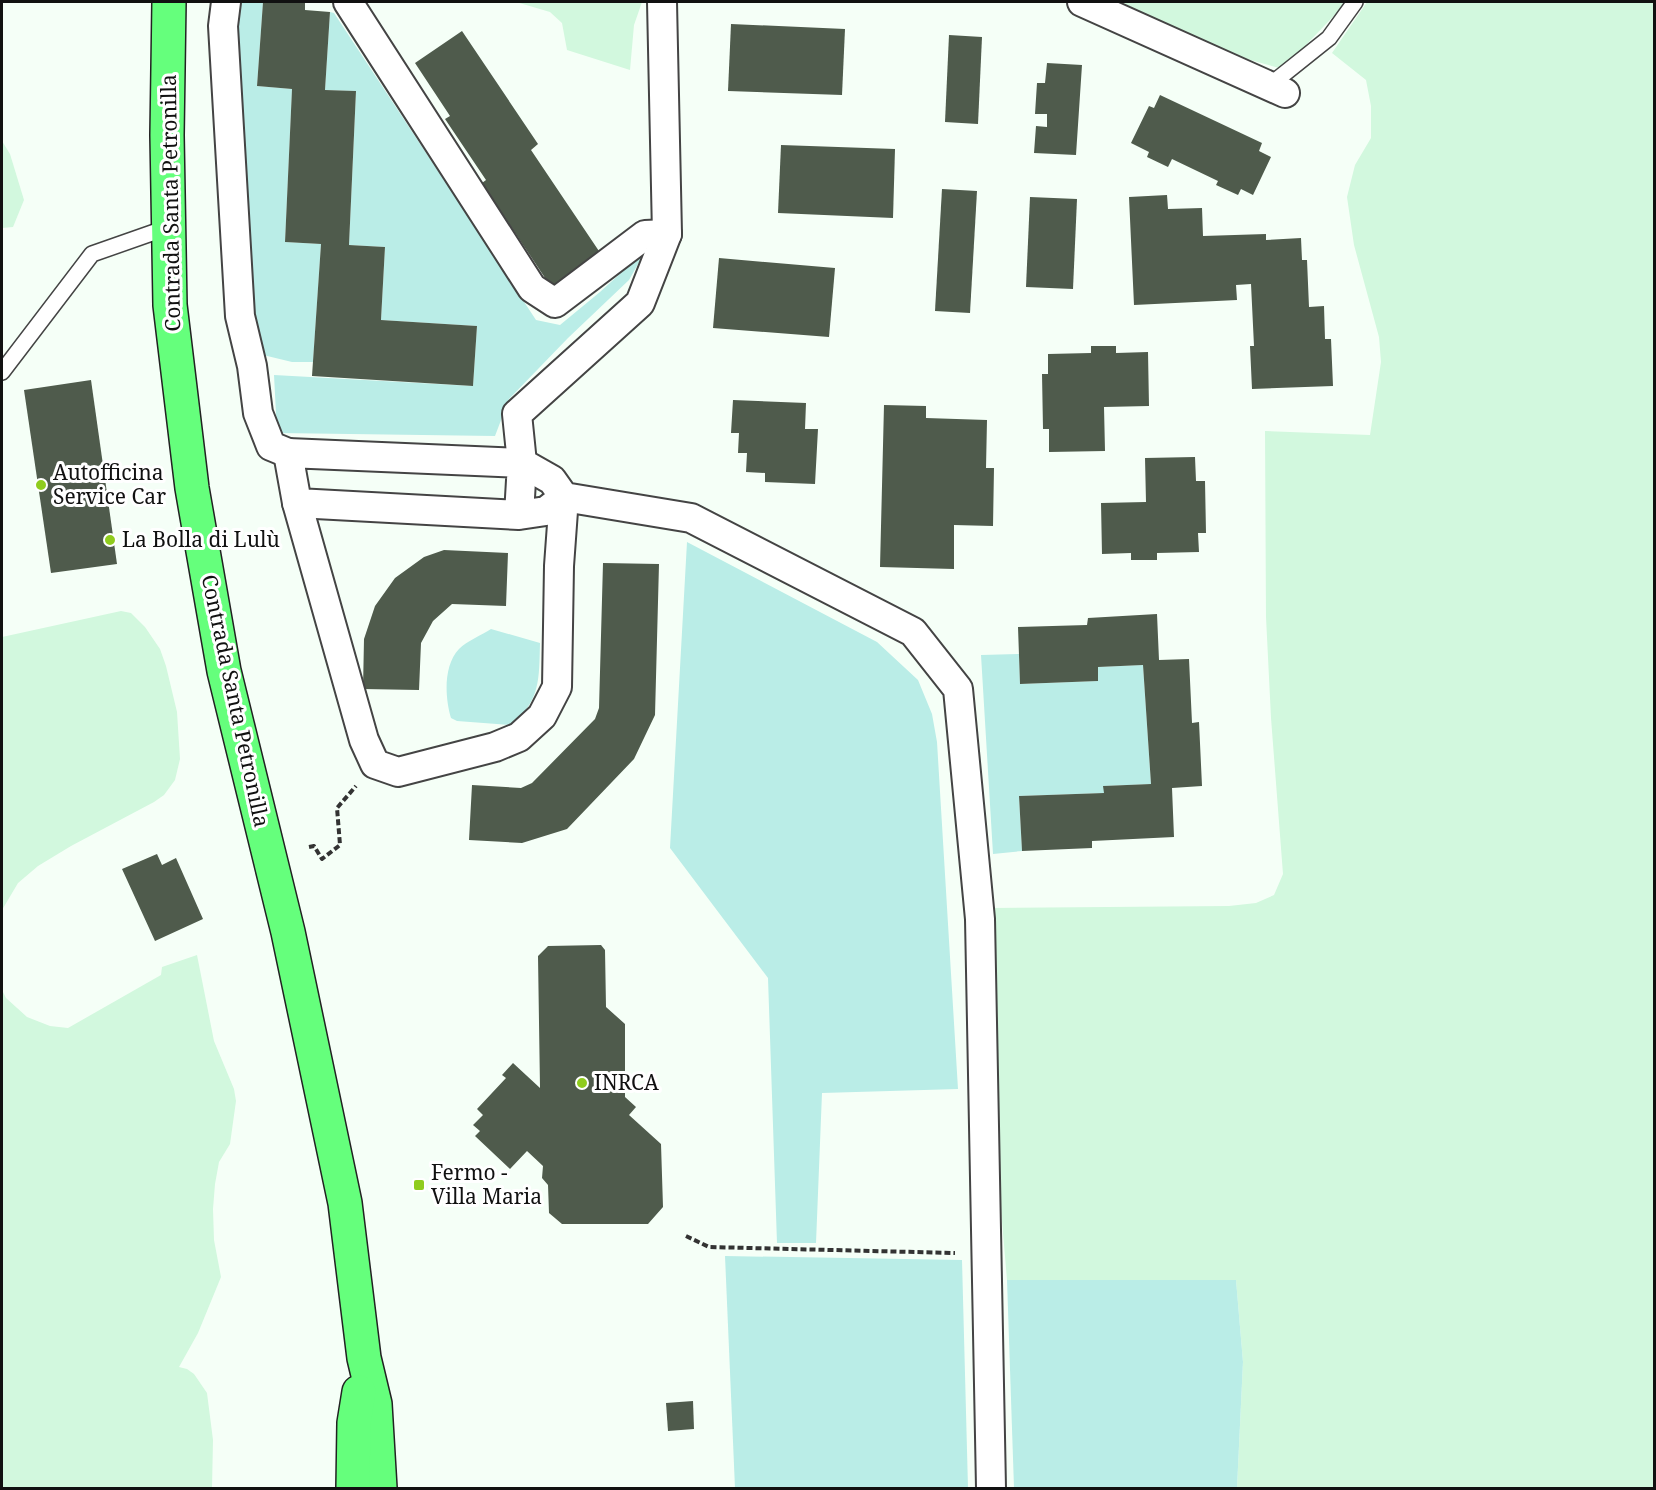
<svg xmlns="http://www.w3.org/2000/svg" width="1656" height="1490" font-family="'Noto Serif',serif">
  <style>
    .farmland { fill: #d2f8de }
    .green { fill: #baede7 }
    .building { fill: #4f5b4c }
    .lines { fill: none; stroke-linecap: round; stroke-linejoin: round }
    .lane-casing { stroke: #444; stroke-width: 18 }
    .street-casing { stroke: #444; stroke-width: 32 }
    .primary-casing { stroke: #222; stroke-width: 36 }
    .path { stroke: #333; stroke-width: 4; stroke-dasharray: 6 3; stroke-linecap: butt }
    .lane { stroke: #fff; stroke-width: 15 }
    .street { stroke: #fff; stroke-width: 28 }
    .primary { stroke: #65ff7c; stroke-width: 33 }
    .poi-dot { fill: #8fcc1d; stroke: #fff; stroke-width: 2 }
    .labels { text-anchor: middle; stroke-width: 6; stroke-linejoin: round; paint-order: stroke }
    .street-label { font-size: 21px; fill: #111; stroke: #fff }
    .poi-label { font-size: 21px; fill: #111; stroke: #fff; text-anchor: start }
  </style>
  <rect width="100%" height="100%" fill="#f5fff7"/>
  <g class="farmland">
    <polygon points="516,2 642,2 634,25 630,70 567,50 562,23 550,12"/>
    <polygon points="1121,2 1347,2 1283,69 1222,52"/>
    <polygon points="1367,2 1654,2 1654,1488 1237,1488 1243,1362 1236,1280 1007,1280 1000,1198 990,936 992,908 1229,906 1256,903 1274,895 1283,874 1271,718 1266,617 1265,431 1370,435 1381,362 1379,337 1354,245 1347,197 1355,165 1371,138 1371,106 1366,80 1332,53"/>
    <polygon points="2,141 10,154 24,200 13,227 2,228"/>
    <polygon points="121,611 131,613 145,627 160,649 166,666 177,712 180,759 175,780 164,795 154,802 71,846 38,866 18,883 2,910 2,637"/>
    <polygon points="197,955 214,1041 234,1089 236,1101 230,1144 219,1162 215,1184 213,1209 214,1240 221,1277 198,1333 179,1367 187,1369 194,1374 207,1393 213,1440 212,1488 2,1488 2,990 6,998 27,1017 50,1026 68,1028 161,975 162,967"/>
  </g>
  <g class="green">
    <polygon points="236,2 263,2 257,86 292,89 285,242 321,244 313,362 292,362 259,354 242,174"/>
    <polygon points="330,12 334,13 536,320 560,325 600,292 646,250 629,280 568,338 509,399 495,436 277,433 274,375 473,386 477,326 381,320 385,247 349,245 356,91 325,90"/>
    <polygon points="687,542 877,642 918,680 932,714 937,742 958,1089 822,1093 816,1243 777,1243 768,978 670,848"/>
    <path d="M491,629L540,643C539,678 541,702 510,725L457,721L451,718C445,698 443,666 459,649C467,641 482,635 491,629Z"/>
    <polygon points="1019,654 1020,684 1098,681 1098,667 1143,665 1151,784 1104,786 1104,793 1019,796 1022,851 993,854 981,655"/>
    <polygon points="725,1256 962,1260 968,1488 735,1488"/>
    <polygon points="1007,1280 1236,1280 1243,1362 1237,1488 1014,1488"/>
  </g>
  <g class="building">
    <polygon points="263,2 305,2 305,10 330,12 325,90 356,91 349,245 385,247 381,320 477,326 473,386 312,376 321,244 285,242 292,89 257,86"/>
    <polygon points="731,24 845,29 842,95 728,91"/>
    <polygon points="462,31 538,144 531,150 607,263 557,296 482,183 486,180 445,119 450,116 415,63"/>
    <polygon points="949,35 982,37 978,124 945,122"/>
    <polygon points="1047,63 1082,65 1076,155 1034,153 1036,126 1047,127 1047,114 1035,114 1037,83 1045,83"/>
    <polygon points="1160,95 1262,143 1259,151 1271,157 1253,195 1241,189 1238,195 1216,185 1218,181 1172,159 1168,167 1147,157 1149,152 1131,143 1149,106 1154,108"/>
    <polygon points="781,145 895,149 893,218 778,213"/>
    <polygon points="942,189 977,191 970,313 935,311"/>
    <polygon points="1167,195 1168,209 1202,208 1203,236 1266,234 1266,240 1301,238 1302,260 1307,260 1309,307 1324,306 1325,339 1331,339 1333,386 1252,389 1250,346 1254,346 1251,284 1236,285 1237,300 1134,305 1129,197"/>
    <polygon points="1030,197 1077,199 1073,289 1026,287"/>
    <polygon points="719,258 835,268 829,337 713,328"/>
    <polygon points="1091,346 1116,346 1116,353 1148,352 1149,406 1104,407 1105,451 1049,452 1049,429 1043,429 1042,374 1048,374 1048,354 1091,353"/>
    <polygon points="91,380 117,564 51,573 24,390"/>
    <polygon points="733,400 806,403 805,429 818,429 815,484 765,482 765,473 746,472 747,453 738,453 739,433 731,433"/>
    <polygon points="884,405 926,406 926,418 987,420 986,468 994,468 993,526 954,525 954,569 880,567"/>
    <polygon points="1195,457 1196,481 1205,481 1206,533 1198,533 1199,552 1157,553 1157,560 1131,560 1131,553 1102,554 1101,503 1146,502 1145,458"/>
    <polygon points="444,550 508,553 506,606 452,604 433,621 421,643 419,690 363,689 364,639 375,606 395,578 424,557"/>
    <polygon points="603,563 659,564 655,715 634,759 567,829 522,843 469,840 472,785 521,788 532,783 595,719 599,708"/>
    <polygon points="1157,614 1159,660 1189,659 1192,723 1199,722 1202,786 1172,788 1174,837 1092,841 1092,848 1022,851 1019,796 1104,793 1103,786 1151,784 1143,665 1098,667 1098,681 1020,684 1018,627 1087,625 1088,618"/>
    <polygon points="157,854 162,865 176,858 203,919 155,941 122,869"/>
    <polygon points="601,945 605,950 606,1007 625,1024 625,1097 636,1107 629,1115 661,1144 663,1207 648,1224 562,1224 549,1213 548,1185 542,1178 543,1166 527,1151 510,1169 475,1136 480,1131 473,1125 483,1115 477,1109 506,1078 502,1075 513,1063 540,1088 538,956 548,946"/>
    <polygon points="693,1401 694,1429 668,1431 666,1403"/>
  </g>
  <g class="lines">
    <defs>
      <g id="lane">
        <polyline points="1269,86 1329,38 1355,2"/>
        <polyline points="2,372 92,254 169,227"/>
      </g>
      <g id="street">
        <polyline points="226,2 223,26 240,316 252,366 258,413 271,446 288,453"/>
        <polyline points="348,2 532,288 555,303 645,235 667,234"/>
        <polyline points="662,2 667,234 640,303 517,414 522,463 552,480 564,497 691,518 913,632 958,689 980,919 991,1488"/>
        <polyline points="1082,2 1285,93"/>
        <polyline points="297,503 364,740 375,764 398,772 495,747 519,737 542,716 557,687 559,566 564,497"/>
        <polyline points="519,515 297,503 288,453 522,463 519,515 546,511 564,497"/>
      </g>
      <g id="primary">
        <polyline points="169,2 167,135 170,305 192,488 224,671 288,932 345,1203 364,1358 375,1404 380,1488"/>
        <polyline points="353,1488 354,1423 359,1392"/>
      </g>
    </defs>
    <use href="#lane" class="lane-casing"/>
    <use href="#street" class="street-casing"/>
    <use href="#primary" class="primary-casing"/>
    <g class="path">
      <polyline points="309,847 314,846 322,859 340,845 337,808 356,786"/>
      <polyline points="686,1236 709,1247 955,1253"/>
    </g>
    <use href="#lane" class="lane"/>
    <use href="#street" class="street"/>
    <use href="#primary" class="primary"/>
  </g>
  <g class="poi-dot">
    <circle cx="41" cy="485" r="6"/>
    <circle cx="110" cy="540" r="6"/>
    <circle cx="582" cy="1083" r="6"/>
    <rect x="413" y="1179" width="12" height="12" rx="3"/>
  </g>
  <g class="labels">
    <g class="street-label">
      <text transform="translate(171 203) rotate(-91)" y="7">Contrada Santa Petronilla</text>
      <text transform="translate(235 701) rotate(78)" y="7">Contrada Santa Petronilla</text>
    </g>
    <g class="poi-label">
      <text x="53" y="480">Autofficina<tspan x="53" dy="24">Service Car</tspan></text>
      <text x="122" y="547">La Bolla di Lulù</text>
      <text x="594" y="1090">INRCA</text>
      <text x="431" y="1180">Fermo -<tspan x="431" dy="24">Villa Maria</tspan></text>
    </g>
  </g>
  <rect width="1656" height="1490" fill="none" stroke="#111111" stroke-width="6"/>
</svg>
